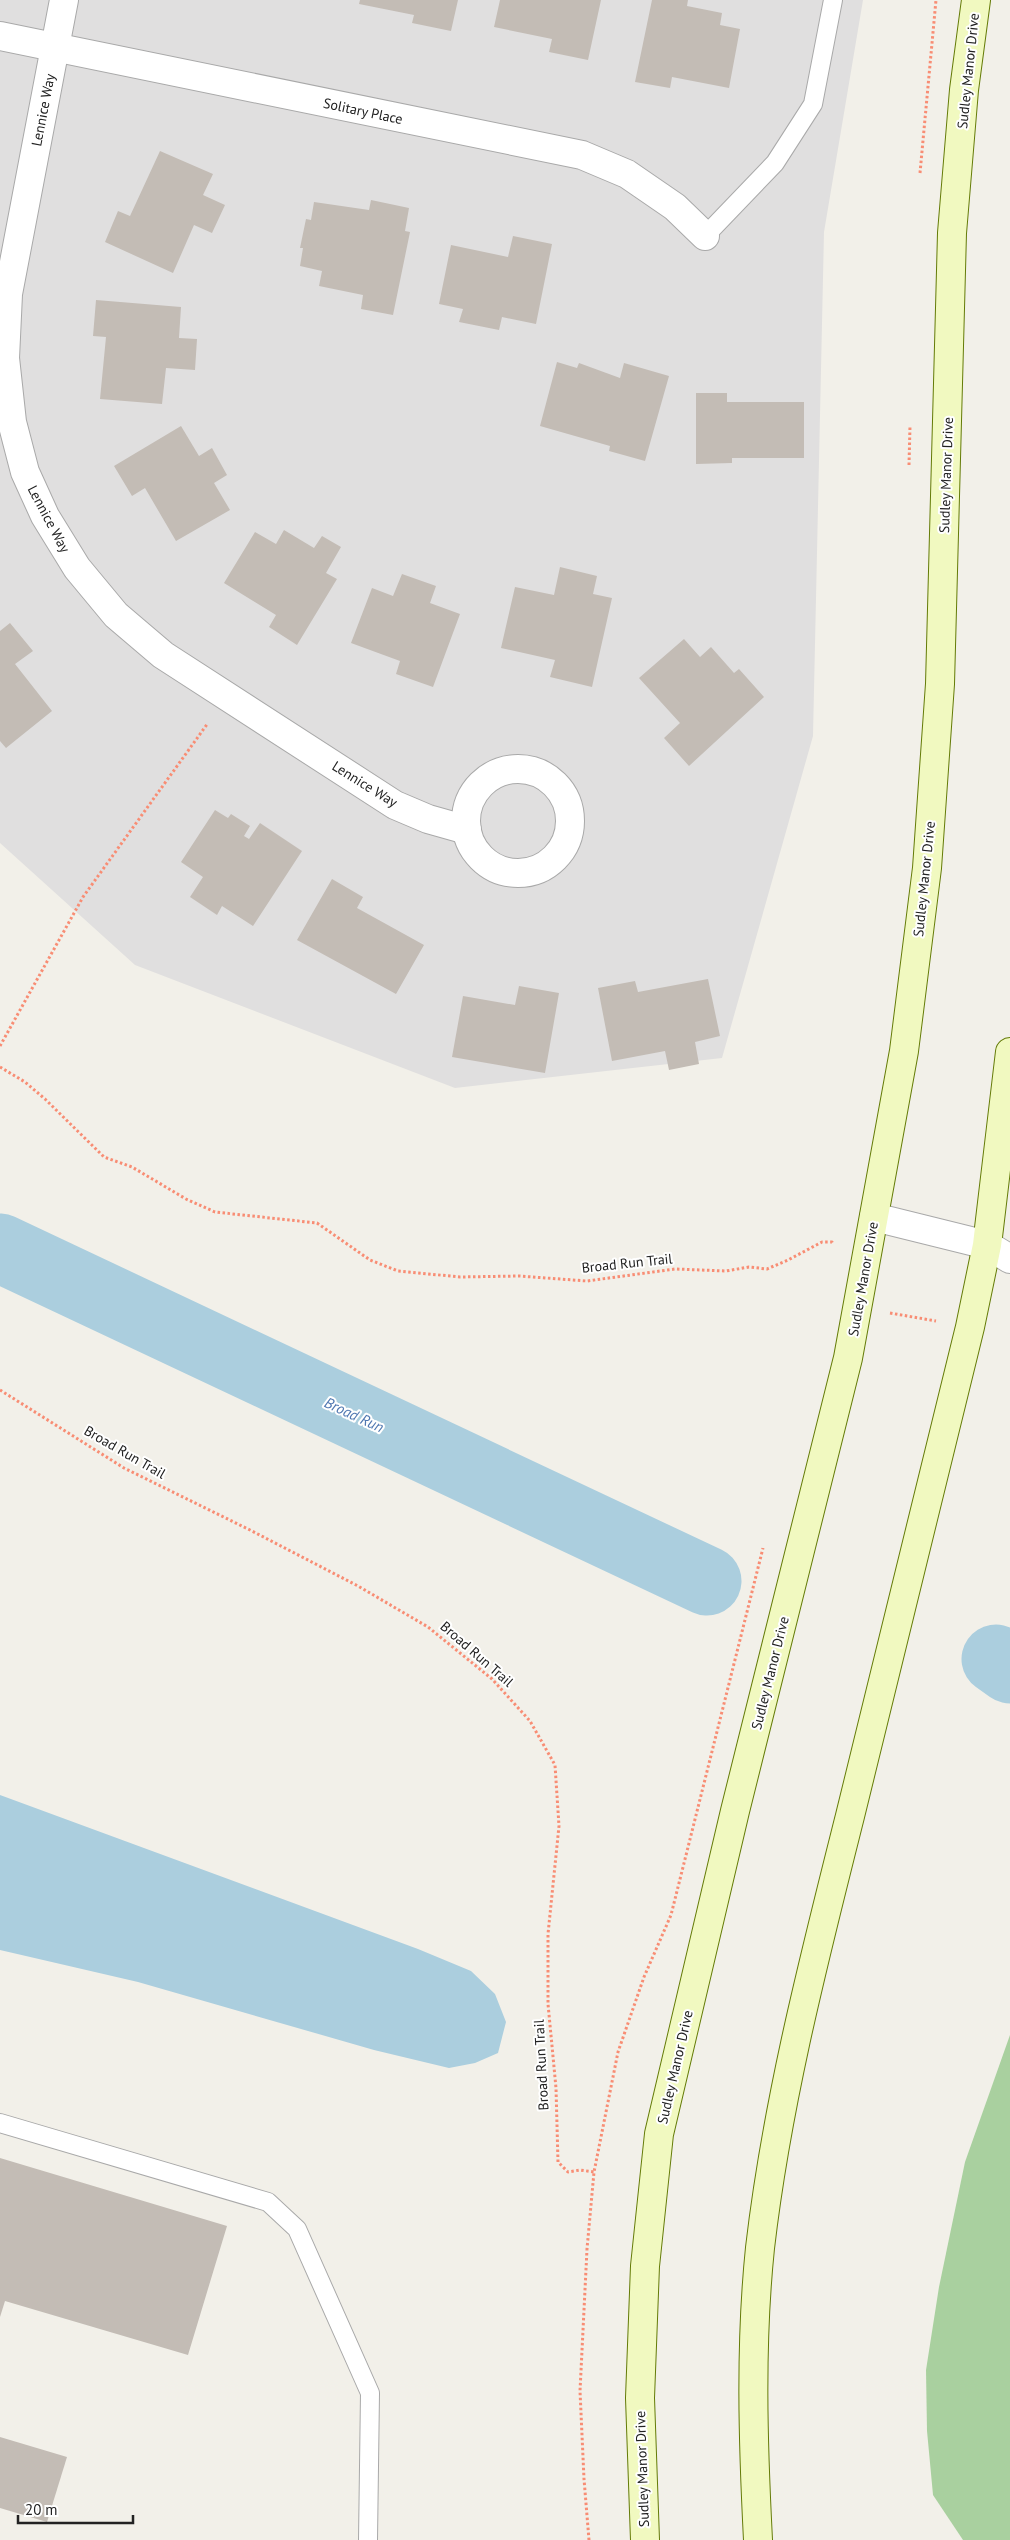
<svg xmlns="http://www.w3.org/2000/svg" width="1010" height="2540" font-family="'PT Sans',sans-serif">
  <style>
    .residential { fill: #e0dfdf }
    .forest { fill: #a9d09f }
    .water { fill: #abcede }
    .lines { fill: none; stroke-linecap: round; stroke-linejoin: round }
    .river { stroke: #abcede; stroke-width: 69 }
    .building { fill: #c3bcb5 }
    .service-casing { stroke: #a9a9a9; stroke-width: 20 }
    .minor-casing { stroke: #a9a9a9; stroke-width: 30 }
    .secondary-casing { stroke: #647b07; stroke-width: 30 }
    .path { stroke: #f88d74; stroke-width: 3; stroke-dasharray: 2.5 2.5; stroke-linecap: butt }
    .service { stroke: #fff; stroke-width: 18 }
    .minor { stroke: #fff; stroke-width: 28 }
    .secondary { stroke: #f1f9c0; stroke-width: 28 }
    .labels { text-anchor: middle; stroke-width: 4; stroke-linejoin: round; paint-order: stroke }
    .street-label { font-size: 14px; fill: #222; stroke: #fff }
    .water-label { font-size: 15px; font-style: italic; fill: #4f77b1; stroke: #fff }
  </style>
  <rect width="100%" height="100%" fill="#f2f0e9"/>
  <polygon class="residential" points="0,0 863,0 824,232 813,736 722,1058 455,1088 135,965 0,843"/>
  <polygon class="forest" points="1010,2035 1010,2540 963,2540 933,2495 927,2431 926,2370 939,2287 965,2162"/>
  <polygon class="water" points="0,1795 418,1949 471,1971 495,1994 506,2022 498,2053 475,2063 449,2068 374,2050 138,1982 0,1950"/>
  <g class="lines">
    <g class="river">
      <polyline points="0,1248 707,1581"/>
      <polyline points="996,1659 1010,1669"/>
    </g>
  </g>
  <g class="building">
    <polygon points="360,0 458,0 451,31 412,23 414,15 359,4"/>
    <polygon points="500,0 601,0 588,60 549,52 552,39 494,27"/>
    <polygon points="652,0 688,0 687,6 722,13 720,25 740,29 729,88 672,77 670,88 635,82"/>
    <polygon points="160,151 213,174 203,195 225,205 212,233 194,225 173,273 105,242 118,211 130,216"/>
    <polygon points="371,200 409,208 405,231 410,232 393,315 361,309 363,295 319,286 322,271 300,266 303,248 300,248 306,219 311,220 314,202 369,210"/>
    <polygon points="513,236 552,244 536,324 502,317 499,330 459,322 463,309 439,304 451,245 508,257"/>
    <polygon points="96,300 181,307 179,338 197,339 195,370 166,368 162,404 100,399 106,337 93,336"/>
    <polygon points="557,362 577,368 579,363 620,378 624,363 669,376 645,461 609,451 610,446 540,426"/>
    <polygon points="696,393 727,393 727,402 804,402 804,458 732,458 732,463 696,464"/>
    <polygon points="181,426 199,456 212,448 227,475 214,483 230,510 176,541 145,488 132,496 114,466"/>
    <polygon points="284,530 314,548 322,536 341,547 326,573 337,579 297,645 269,627 276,615 224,583 255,532 276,544"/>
    <polygon points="560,567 597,576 593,594 612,598 592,687 550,677 555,660 501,648 515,587 554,595"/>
    <polygon points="402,574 436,586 430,603 460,614 433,687 396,674 400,661 351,643 372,588 393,596"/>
    <polygon points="10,623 33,651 15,664 52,711 6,748 0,741 0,631"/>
    <polygon points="684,639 700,657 711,647 734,673 739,669 764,697 689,766 664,738 680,723 639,678"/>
    <polygon points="215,810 228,818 231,814 250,826 244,836 249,839 260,823 302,851 253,926 222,906 217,915 190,897 203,877 181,862"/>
    <polygon points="332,879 363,897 357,908 424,945 396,994 297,940"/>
    <polygon points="708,979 720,1036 695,1042 699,1064 669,1070 665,1051 612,1061 598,988 635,981 638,992"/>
    <polygon points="519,986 559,993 545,1073 452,1057 463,996 515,1005"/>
    <polygon points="0,2158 227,2226 188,2355 5,2301 0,2317"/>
    <polygon points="0,2437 67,2457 47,2522 0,2508"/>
  </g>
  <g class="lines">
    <defs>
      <g id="service">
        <polyline points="705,236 775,163 813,104 833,0"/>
        <polyline points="0,2123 268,2202 297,2229 370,2393 368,2540"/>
      </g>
      <g id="minor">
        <polyline points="64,0 8,294 5,358 12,422 25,472 45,516 77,568 116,615 163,655 395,805 428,819 467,830"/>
        <polyline points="0,36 582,155 627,174 675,207 705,236"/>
        <circle cx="518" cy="821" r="52"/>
        <polyline points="874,1217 987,1245 1010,1259"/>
      </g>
      <g id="secondary">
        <polyline points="645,2540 640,2398 645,2266 659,2134 735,1811 848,1358 904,1051 927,868 940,684 952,233 964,90 976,0"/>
        <path d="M758,2540C753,2443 750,2345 760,2248C777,2102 814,1959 850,1816C890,1653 930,1490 970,1327L987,1245L1010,1052"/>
      </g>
    </defs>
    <use href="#service" class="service-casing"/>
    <use href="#minor" class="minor-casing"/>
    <use href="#secondary" class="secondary-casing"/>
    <g class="path">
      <polyline points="920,173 936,0"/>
      <polyline points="909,465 910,426"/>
      <polyline points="0,1046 83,897 208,723"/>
      <polyline points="0,1067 25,1082 45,1099 104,1157 132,1167 186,1199 215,1212 317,1223 370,1260 398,1271 460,1277 519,1276 587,1281 675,1269 726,1271 749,1267 767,1269 788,1260 822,1242 832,1242 833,1244"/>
      <polyline points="890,1313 936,1321"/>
      <polyline points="0,1390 124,1468 250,1530 358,1586 428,1627 492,1679 530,1721 555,1765 559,1826 548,1934 548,2004 556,2088 558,2162 568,2172 580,2170 594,2172"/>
      <polyline points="589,2540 584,2479 580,2391 587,2249 594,2172 618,2052 644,1977 671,1915 763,1548"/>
    </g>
    <use href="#service" class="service"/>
    <use href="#minor" class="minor"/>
    <use href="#secondary" class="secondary"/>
  </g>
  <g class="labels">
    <g class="street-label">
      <text transform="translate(968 71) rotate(-84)" y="5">Sudley Manor Drive</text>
      <text transform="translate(43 110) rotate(-79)" y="5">Lennice Way</text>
      <text transform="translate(363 111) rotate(12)" y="5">Solitary Place</text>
      <text transform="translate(946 475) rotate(-88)" y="5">Sudley Manor Drive</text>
      <text transform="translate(49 519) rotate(62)" y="5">Lennice Way</text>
      <text transform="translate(365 784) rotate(32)" y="5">Lennice Way</text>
      <text transform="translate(924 879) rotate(-84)" y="5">Sudley Manor Drive</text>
      <text transform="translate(627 1263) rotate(-6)" y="5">Broad Run Trail</text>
      <text transform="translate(863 1279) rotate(-80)" y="5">Sudley Manor Drive</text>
      <text transform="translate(125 1452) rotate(30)" y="5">Broad Run Trail</text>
      <text transform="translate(477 1654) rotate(41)" y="5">Broad Run Trail</text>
      <text transform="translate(770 1673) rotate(-76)" y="5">Sudley Manor Drive</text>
      <text transform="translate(541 2065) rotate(-93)" y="5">Broad Run Trail</text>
      <text transform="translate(675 2067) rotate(-77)" y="5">Sudley Manor Drive</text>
      <text transform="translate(642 2469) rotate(-92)" y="5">Sudley Manor Drive</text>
    </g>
    <g class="water-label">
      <text transform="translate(354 1415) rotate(25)" y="5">Broad Run</text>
    </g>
  </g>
  <path d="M18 2515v8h115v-8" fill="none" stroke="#222222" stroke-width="2.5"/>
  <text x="25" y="2515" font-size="15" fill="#222222" stroke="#ffffff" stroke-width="4" paint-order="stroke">20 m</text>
</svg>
